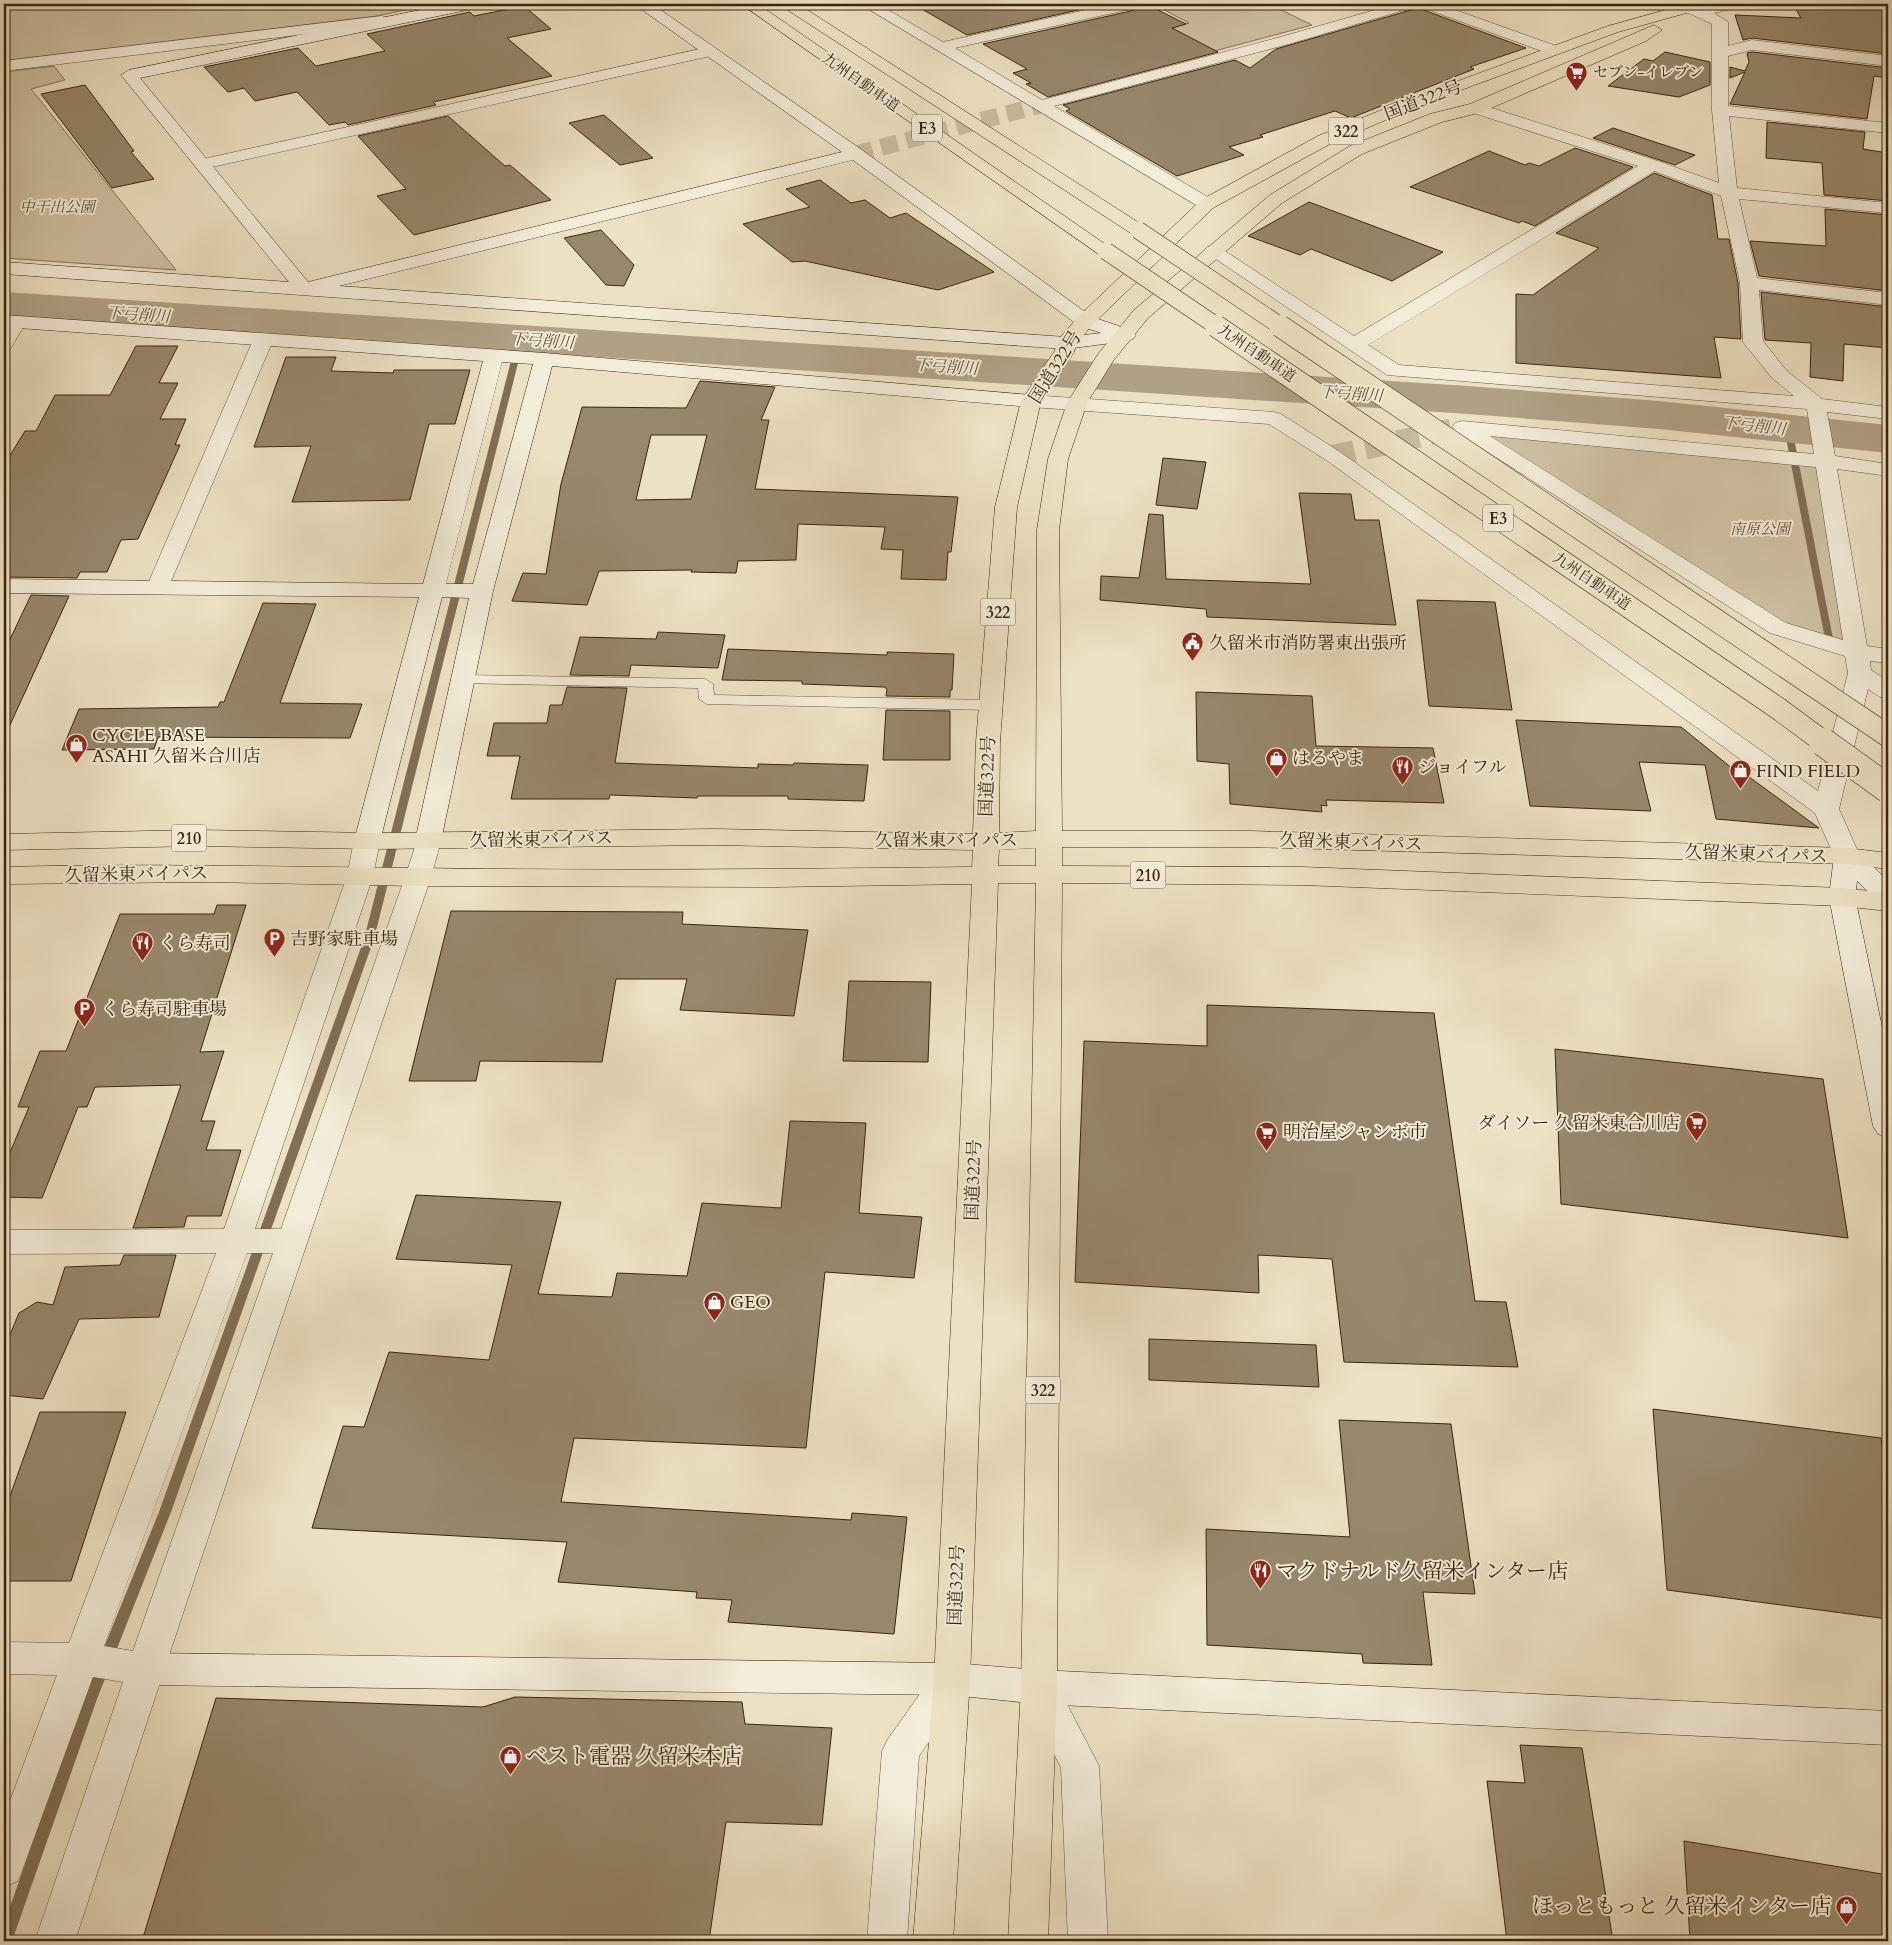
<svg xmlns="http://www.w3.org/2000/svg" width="1892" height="1945" font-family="Cardo,'Noto Serif JP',serif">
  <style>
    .green { fill: #cfc1a4; stroke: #847358 }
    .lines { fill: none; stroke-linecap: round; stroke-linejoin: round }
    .stream { fill: #816f55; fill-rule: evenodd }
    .river { fill: #b0a185; fill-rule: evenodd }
    .building { fill: #97876c; stroke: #3a250d; fill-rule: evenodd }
    .street-tunnel-far1 { stroke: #c9bb9f; stroke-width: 17; stroke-dasharray: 17 9; stroke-linecap: butt }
    .street-tunnel { stroke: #c9bb9f; stroke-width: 22; stroke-dasharray: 22 11; stroke-linecap: butt }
    .lane-casing { stroke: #67543a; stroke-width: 1 }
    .street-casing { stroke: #67543a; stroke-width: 1 }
    .secondary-casing { stroke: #3a250d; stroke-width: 1 }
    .highway-casing { stroke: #3a250d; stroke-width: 1 }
    .lane { fill: #f3ecd8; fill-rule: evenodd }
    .street { fill: #f3ecd8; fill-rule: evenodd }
    .secondary { fill: #f3ecd8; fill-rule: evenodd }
    .highway { fill: #ede1c3; fill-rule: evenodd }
    .highway-bridge-far2-casing { stroke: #3a250d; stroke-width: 18; stroke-linecap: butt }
    .highway-bridge-far1-casing { stroke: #3a250d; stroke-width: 23; stroke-linecap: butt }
    .highway-bridge-casing { stroke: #3a250d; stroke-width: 29; stroke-linecap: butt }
    .highway-bridge-far2 { stroke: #ede1c3; stroke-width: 17 }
    .highway-bridge-far1 { stroke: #ede1c3; stroke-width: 22 }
    .highway-bridge { stroke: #ede1c3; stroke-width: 28 }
    .labels { text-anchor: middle; stroke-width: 4; stroke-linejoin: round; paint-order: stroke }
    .far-poi-label { font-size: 15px; fill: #3a250d; stroke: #f3ecd8; text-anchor: start }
    .far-street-label { font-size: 15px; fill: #3a250d; stroke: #f3ecd8 }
    .far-park-label { font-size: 15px; font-style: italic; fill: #5f4c33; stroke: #f3ecd8 }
    .shield { fill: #f3ecd8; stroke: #72614a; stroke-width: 1 }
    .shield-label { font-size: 16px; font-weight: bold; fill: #3a250d }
    .far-water-label { font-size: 16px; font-style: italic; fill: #635037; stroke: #f3ecd8 }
    .street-label { font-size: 18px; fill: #3a250d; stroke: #f3ecd8 }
    .poi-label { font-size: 18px; fill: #3a250d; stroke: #f3ecd8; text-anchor: start }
    .near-poi-label { font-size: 21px; fill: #3a250d; stroke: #f3ecd8; text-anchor: start }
  </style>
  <rect width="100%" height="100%" fill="#ede1c3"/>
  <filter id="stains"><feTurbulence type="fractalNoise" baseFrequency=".004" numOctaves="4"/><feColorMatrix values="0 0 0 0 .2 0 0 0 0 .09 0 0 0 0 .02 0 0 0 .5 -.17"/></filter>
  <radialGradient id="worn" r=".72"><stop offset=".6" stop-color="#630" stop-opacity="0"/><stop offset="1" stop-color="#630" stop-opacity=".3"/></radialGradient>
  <g class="green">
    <polygon points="4,4 434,4 377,16 4,62"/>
    <polygon points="1153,4 1269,4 1312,25 1207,53 1165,30 1189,23"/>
    <polygon points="54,66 65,80 31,89 176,270 4,258 4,72"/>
    <polygon points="1462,427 1824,461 1857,652 1778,628"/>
  </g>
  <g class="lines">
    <g class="stream">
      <polygon points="517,337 524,339 374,939 171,1512 97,1699 12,1941 4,1941 4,1924 83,1699 159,1512 364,939"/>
      <polygon points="1785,426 1791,426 1792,428 1834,644 1830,647 1826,644 1784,428"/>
    </g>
    <polygon class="river" points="4,292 1468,386 1659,401 1888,425 1888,453 1659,429 1468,414 4,318"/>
  </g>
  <g class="building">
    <polygon points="913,4 1105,4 967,35"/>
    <polygon points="1140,4 1146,4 1186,24 1172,28 1218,52 1048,97 1026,84 1031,83 1013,73 1027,69 983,44 1131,11 1138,8"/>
    <polygon points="1793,4 1852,4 1854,8 1883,10 1888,29 1888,54 1752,38 1743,40 1735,15 1801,18"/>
    <polygon points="524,6 551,29 507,38 552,76 433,102 436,105 348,125 345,122 329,125 297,92 255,101 244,88 228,92 204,67 298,48 316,66 385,51 367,34 470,12 474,16"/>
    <polygon points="1418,8 1526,48 1470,67 1474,69 1351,118 1335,111 1260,135 1263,137 1229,147 1244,155 1177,176 1066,111 1070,109 1063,105 1235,60 1250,68 1276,49"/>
    <polygon points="1665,52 1710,62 1710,85 1679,97 1608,86 1644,59 1653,61"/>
    <polygon points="1752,52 1888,68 1888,78 1874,76 1867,119 1730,104 1745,72 1730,78 1730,67 1745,71 1749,62 1747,53"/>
    <polygon points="85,85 134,151 131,152 154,179 112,188 41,94"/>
    <polygon points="604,115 653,158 620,165 569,123"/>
    <polygon points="448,116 505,166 510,165 551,200 414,235 377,196 406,189 358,136"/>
    <polygon points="1767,122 1865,132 1863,149 1888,153 1888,201 1824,195 1822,163 1766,158"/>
    <polygon points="1613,128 1661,144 1695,155 1675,165 1593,138"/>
    <polygon points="1575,148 1633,167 1535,226 1522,221 1519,223 1410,187 1489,151 1525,165 1529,163 1539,166"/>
    <polygon points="1654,173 1712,195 1718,239 1729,239 1738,283 1741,339 1714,337 1721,378 1516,363 1516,294 1533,295 1599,248 1556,233"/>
    <polygon points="820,180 851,203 865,200 890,218 906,213 994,272 938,290 805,261 792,262 743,224 810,207 786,189"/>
    <polygon points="1309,202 1443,252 1392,281 1311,249 1300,255 1248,236"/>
    <polygon points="1825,209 1888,215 1888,291 1759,276 1750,241 1826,246"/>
    <polygon points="601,230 634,265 624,286 606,285 564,238"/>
    <polygon points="1761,292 1888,307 1888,348 1844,344 1843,381 1810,377 1811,343 1765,340"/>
    <polygon points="136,346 178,346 159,383 178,383 160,419 186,419 175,445 180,445 138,539 121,540 107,572 80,572 77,578 4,577 4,465 25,431 36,431 55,395 110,395"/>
    <polygon points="286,357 336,357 331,371 393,373 394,370 470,370 455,424 429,424 410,500 292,502 311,446 254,447"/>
    <path d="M700,381L775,387L761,420H769L755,489L958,497L951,552H948L946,580L901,579L903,550L881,549L885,527L798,524L796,560L738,561L736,573L691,572L692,570L599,571L587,605L512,601L523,573L546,574L561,484L582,407L686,408ZM651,435H707L691,499L636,500Z"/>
    <polygon points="1163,458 1206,462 1197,509 1156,505"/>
    <polygon points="1299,493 1351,494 1355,520 1379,520 1396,625 1207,617 1206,609 1100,600 1101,576 1139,578 1149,514 1163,515 1166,579 1311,584"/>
    <polygon points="31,595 69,596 4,738 4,652"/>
    <polygon points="1417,600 1495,602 1512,710 1429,706"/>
    <polygon points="263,603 316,604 280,703 362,704 350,738 158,737 154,749 62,750 79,709 218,707 220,702 224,702"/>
    <polygon points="658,632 725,635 718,668 631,665 629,676 570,675 580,637 656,639"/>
    <polygon points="728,649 887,655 887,652 954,654 952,690 950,690 950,697 886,696 887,689 884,687 802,684 802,681 722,680"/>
    <polygon points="567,687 627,688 615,763 758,768 758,764 793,765 794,763 868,765 864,801 788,799 788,796 698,796 697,798 610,795 609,799 511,799 520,756 487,756 494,723 547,723 550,705 562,705"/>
    <polygon points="1196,692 1312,696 1316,746 1433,748 1444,803 1326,800 1327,806 1321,805 1322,812 1230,804 1229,764 1197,761"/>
    <polygon points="886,710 950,711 950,760 883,760"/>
    <polygon points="1516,720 1681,727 1738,773 1745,774 1819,828 1716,819 1705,765 1639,762 1651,811 1530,806"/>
    <polygon points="217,905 246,905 200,1052 224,1051 201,1121 215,1121 206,1150 241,1150 221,1216 187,1216 184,1227 133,1228 181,1085 95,1087 87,1107 78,1107 42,1198 4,1197 4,1167 29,1107 18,1107 40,1051 66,1051 120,914 214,914"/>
    <polygon points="451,911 683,912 682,924 808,930 794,1016 680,1010 687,979 616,979 602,1062 480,1061 476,1081 409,1081"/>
    <polygon points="849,981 931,982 928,1062 843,1061"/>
    <polygon points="1207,1005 1434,1013 1475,1301 1506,1302 1518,1367 1344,1362 1332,1259 1258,1255 1259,1293 1075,1282 1084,1041 1207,1046"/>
    <polygon points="1555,1049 1823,1079 1848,1238 1561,1204"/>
    <polygon points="790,1121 866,1123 859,1213 922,1217 914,1278 825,1272 806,1448 574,1438 561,1502 851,1520 852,1513 907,1517 894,1634 728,1622 732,1600 696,1598 697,1592 558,1582 567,1542 312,1528 343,1426 364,1427 389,1352 489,1360 512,1265 396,1259 416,1195 561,1202 538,1294 612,1297 617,1273 687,1276 702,1203 781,1208"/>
    <polygon points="124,1255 176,1255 159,1317 79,1319 43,1399 4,1395 4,1349 19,1313 37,1302 53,1305 65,1267 120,1265"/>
    <polygon points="1149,1339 1316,1345 1319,1387 1149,1380"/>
    <polygon points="1653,1409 1881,1438 1888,1480 1888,1619 1667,1590"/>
    <polygon points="40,1412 126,1412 71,1581 4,1581 4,1513"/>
    <polygon points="1339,1420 1451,1424 1475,1594 1423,1592 1432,1665 1363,1663 1362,1654 1207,1645 1206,1529 1350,1537"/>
    <polygon points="515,1697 742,1702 745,1724 832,1728 822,1825 726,1822 709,1941 142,1941 216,1698 483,1707"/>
    <polygon points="1520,1745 1582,1748 1613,1941 1507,1941 1487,1781 1525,1783"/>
    <polygon points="1684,1841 1888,1875 1888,1941 1690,1941"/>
  </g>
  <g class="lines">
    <polyline class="street-tunnel-far1" points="856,154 1040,105"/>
    <polyline class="street-tunnel" points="1333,456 1462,427"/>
    <defs>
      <polygon id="lane" points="462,675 705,679 713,684 714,695 991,700 999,705 991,710 707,704 699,699 698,688 457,683 454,680"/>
      <g id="street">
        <polygon points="860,4 878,4 943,42 1112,4 1138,4 1136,7 1131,9 955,48 1042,100 1277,38 1396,4 1439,4 1559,47 1561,50 1553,55 1547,53 1418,6 1289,44 1054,106 1213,200 1216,204 1213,208 1201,208"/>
        <path d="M1688,4H1741L1739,7L1714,13L1728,22V46L1752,40L1888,56V66L1752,50L1728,56V106L1888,123V133L1729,116L1737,188L1888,203V213L1739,199L1757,278L1888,293V305L1759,290L1763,341L1786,370L1822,399L1888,407V419L1827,412L1835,456L1888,464V476L1837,469L1867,646L1888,649V663L1870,661L1871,670L1888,681V699L1880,697L1868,689L1839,809L1860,856L1856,862L1847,864L1838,862L1834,856L1815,813L1326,460L1269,424L1031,407L1024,405L1021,401L1024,397L1031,395L1274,412L1281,414L1340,452L1818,791L1848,673L1845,656L1770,633L1455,431L1452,427L1455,423L1462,421L1814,454L1807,409L1387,375L1204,251L1207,247H1219L1354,336L1638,166L1470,112L1468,108L1470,104L1476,103L1658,161L1719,183L1712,110V24L1684,11L1681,8ZM1654,171L1721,196L1740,283L1743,342L1772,378L1794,396L1399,365L1368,345ZM1490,436L1816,467L1843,640L1786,623Z"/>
        <polygon points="382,16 387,18 390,21 387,24 4,71 4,61"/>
        <polygon points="709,47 715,49 717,52 715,55 203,169 197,168 194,164 197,160 203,159"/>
        <polygon points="16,316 23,318 26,322 11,348 4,350 4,327 9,318"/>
        <polygon points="263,334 270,336 273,340 169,586 166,591 158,593 150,591 147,586 253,340 256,336"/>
        <path d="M367,833L376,835L380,841L373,876L255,1229H281L405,877L419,835L428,833L437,835L441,841L431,877C311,1231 191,1585 75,1941H35L123,1682L93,1677L23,1868L18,1881L4,1887V1817L57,1675L4,1674V1642L69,1643L216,1253L4,1254V1230L224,1229L347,876L354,841L358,835ZM247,1253H273L133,1651L104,1646Z"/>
        <polygon points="952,1663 965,1667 970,1679 965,1691 919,1756 907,1941 867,1941 882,1751 888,1739 939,1667"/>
        <polygon points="1039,1670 1052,1675 1099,1766 1108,1941 1068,1941 1061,1768 1021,1687 1026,1675"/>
      </g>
      <g id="secondary">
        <path d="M449,4H480L472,9L140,78L308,282L842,152L634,4H652L862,150L1092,317L1119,326L1122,330L1133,331L1136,335L1133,339L1126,341L1066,349L4,274V262L289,282L121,75L129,70ZM853,160L1078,325L1101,333L1066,337L339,286Z"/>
        <path d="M4,315L544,353L1031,395L1038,397L1041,401L1038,405L1031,407L552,366L493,591L441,841L437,847L428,849L419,847L415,841L469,598L442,597L380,841L376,847L367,849L358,847L354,841L419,597L4,593V579L423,584L483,361L4,327ZM502,362L533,364L473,584H446Z"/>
        <polygon points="1847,848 1856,850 1888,881 1888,905 1879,902 1857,881 1855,897 1888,1056 1888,1137 1878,1134 1873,1126 1829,897 1834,856 1838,850"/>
        <polygon points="145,1653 952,1663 1039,1670 1888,1711 1888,1745 1039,1704 952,1695 145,1685 132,1681 127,1669 132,1657"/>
      </g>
      <g id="highway">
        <polygon points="741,4 758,4 1115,251 1112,255 1100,255"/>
        <polygon points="781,4 798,4 1144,226 1147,230 1144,234 1132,234 783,7"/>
        <path d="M1687,4H1711L1708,7L1618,32L1418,106L1330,144L1213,208L1092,325L1076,344L1074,352L1041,401L1017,507L1000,742L999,833L1036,831L1037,530L1048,459L1067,403L1098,354L1134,310L1270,195L1350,146L1430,114L1470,104L1654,25L1662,30L1646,41L1482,112L1442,122L1362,154L1282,203L1148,318L1113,361L1087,403L1068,459L1059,530L1062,831H1250L1847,848L1888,853V869L1847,864L1250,847H1062V866L1302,867L1842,888L1888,893V911L1842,906L1302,885L1062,883L1057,1687L1048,1941H1008L1021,1687L1036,883H998L970,1679L953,1941H913L934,1679L972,884L774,887L418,886L207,882L4,884V867C142,863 279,867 417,868C602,871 787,869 972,867L973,850L715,845L374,849L198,846L4,850V834L198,830L374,833L715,829L973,834L976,742L995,507L1021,401L1054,352L1059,339L1078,317L1201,200L1318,136L1406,100L1608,26ZM1036,848V866H998L999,850Z"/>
      </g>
    </defs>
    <use href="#lane" class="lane-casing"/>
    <use href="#street" class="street-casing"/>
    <use href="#secondary" class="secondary-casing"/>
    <use href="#highway" class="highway-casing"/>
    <use href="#lane" class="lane"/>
    <use href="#street" class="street"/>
    <use href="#secondary" class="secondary"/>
    <use href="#highway" class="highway"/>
    <defs>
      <g id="highway-bridge-far2">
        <polyline points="1138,230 1282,327"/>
        <polyline points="1106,251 1218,327"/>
      </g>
      <g id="highway-bridge-far1">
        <polyline points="1216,326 1779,709 1825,743"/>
        <polyline points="1280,326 1888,736"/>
      </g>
      <polyline id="highway-bridge" points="1823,742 1888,789"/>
    </defs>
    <use href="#highway-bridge-far2" class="highway-bridge-far2-casing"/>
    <use href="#highway-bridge-far1" class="highway-bridge-far1-casing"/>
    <use href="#highway-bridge" class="highway-bridge-casing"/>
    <use href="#highway-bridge-far2" class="highway-bridge-far2"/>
    <use href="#highway-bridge-far1" class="highway-bridge-far1"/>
    <use href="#highway-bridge" class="highway-bridge"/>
  </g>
  <defs>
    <symbol id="supermarket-pin" viewBox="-11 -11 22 30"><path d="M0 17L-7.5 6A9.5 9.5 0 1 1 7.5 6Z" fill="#8f2418" stroke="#f3ecd8"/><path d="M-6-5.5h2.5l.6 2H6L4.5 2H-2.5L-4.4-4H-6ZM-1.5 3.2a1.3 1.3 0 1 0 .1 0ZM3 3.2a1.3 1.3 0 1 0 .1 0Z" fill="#fff"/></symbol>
    <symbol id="civic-pin" viewBox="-11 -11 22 30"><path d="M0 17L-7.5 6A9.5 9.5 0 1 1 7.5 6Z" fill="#8f2418" stroke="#f3ecd8"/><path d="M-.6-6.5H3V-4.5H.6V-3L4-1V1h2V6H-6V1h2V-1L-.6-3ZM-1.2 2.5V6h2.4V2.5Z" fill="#fff"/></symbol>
    <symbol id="shop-pin" viewBox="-11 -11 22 30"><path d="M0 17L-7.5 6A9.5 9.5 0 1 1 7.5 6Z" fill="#8f2418" stroke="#f3ecd8"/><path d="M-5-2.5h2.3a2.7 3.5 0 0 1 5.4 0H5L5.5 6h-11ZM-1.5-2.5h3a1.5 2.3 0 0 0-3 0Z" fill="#fff"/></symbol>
    <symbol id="restaurant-pin" viewBox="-11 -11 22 30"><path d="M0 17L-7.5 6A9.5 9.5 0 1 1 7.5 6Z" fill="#8f2418" stroke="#f3ecd8"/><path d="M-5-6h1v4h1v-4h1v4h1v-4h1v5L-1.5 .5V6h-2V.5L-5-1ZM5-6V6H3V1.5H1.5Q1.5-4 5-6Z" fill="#fff"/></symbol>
    <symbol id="parking-pin" viewBox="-11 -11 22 30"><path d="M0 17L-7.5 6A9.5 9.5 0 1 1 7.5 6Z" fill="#8f2418" stroke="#f3ecd8"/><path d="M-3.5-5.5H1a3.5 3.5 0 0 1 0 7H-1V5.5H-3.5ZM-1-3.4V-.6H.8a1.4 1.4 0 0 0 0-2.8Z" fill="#fff"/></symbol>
  </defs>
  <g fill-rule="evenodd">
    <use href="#supermarket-pin" x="1564" y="60" width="25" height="34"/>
    <use href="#civic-pin" x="1180" y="630" width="25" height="34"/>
    <use href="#shop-pin" x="64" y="732" width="25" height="34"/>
    <use href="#shop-pin" x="1264" y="746" width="25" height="34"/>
    <use href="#restaurant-pin" x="1390" y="754" width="25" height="34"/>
    <use href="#shop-pin" x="1728" y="758" width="25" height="34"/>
    <use href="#parking-pin" x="262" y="926" width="25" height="34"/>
    <use href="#restaurant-pin" x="130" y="930" width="25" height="34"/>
    <use href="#parking-pin" x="72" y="996" width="25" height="34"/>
    <use href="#supermarket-pin" x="1684" y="1110" width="25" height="34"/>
    <use href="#supermarket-pin" x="1254" y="1120" width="25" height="34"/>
    <use href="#shop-pin" x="702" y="1290" width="25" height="34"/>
    <use href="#restaurant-pin" x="1248" y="1558" width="25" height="34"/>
    <use href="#shop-pin" x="498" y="1744" width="25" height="34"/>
    <use href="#shop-pin" x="1834" y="1894" width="25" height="34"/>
  </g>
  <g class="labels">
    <g class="far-poi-label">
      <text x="1593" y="77">セブン-イレブン</text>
    </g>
    <g class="far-street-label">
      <text transform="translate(861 82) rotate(35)" y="5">九州自動車道</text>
      <text transform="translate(1257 353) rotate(34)" y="5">九州自動車道</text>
      <text transform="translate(1592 581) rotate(34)" y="5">九州自動車道</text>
    </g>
    <g class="far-park-label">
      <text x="57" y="212">中干出公園</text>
      <text x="1760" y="534">南原公園</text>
    </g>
    <g class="shield">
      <rect x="912" y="114.5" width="30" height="27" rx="4"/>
      <rect x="1328.5" y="117.5" width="35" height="27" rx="4"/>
      <rect x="1483" y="504.5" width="30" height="27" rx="4"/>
      <rect x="980.5" y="598.5" width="35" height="27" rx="4"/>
      <rect x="171.5" y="824.5" width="35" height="27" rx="4"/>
      <rect x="1130.5" y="861.5" width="35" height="27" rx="4"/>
      <rect x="1025.5" y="1376.5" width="35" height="27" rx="4"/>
    </g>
    <g class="shield-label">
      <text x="927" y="134">E3</text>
      <text x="1346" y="137">322</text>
      <text x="1498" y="524">E3</text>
      <text x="998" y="618">322</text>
      <text x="189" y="844">210</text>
      <text x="1148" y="881">210</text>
      <text x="1043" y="1396">322</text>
    </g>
    <g class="far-water-label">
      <text transform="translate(138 314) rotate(4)" y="6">下弓削川</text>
      <text transform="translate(542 340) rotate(4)" y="6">下弓削川</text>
      <text transform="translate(946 366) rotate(4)" y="6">下弓削川</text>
      <text transform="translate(1351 393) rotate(4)" y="6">下弓削川</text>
      <text transform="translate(1754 425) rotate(6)" y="6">下弓削川</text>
    </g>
    <g class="street-label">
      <text transform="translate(1423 100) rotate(-21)" y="6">国道322号</text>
      <text transform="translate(1055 367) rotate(-58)" y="6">国道322号</text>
      <text transform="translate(987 776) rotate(-88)" y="6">国道322号</text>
      <text transform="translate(541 839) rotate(-1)" y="6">久留米東バイパス</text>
      <text x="946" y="846">久留米東バイパス</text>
      <text transform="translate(1351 842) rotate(2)" y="6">久留米東バイパス</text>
      <text transform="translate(1756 854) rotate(2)" y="6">久留米東バイパス</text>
      <text transform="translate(136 874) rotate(-1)" y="6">久留米東バイパス</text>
      <text transform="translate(973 1180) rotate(-88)" y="6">国道322号</text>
      <text transform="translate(956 1585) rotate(-88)" y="6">国道322号</text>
    </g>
    <g class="poi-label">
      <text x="1209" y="649">久留米市消防署東出張所</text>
      <text x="92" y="741">CYCLE BASE<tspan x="92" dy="21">ASAHI 久留米合川店</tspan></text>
      <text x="1292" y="764">はるやま</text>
      <text x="1418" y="773">ジョイフル</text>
      <text x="1756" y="777">FIND FIELD</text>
      <text x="290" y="945">吉野家駐車場</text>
      <text x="159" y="949">くら寿司</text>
      <text x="101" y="1015">くら寿司駐車場</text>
      <text x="1680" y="1129" text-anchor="end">ダイソー 久留米東合川店</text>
      <text x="1283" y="1138">明治屋ジャンボ市</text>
      <text x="730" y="1308">GEO</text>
    </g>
    <g class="near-poi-label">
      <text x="1276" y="1578">マクドナルド久留米インター店</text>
      <text x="526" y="1763">ベスト電器 久留米本店</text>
      <text x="1831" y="1913" text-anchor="end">ほっともっと 久留米インター店</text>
    </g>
  </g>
  <rect width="1892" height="1945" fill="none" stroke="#ede1c3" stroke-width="20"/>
  <rect x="5" y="5" width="1882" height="1935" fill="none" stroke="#3a250d" stroke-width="2.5"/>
  <rect x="10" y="10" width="1872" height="1925" fill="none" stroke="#3a250d"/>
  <rect width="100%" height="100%" filter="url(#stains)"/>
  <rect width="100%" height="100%" fill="url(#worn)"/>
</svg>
